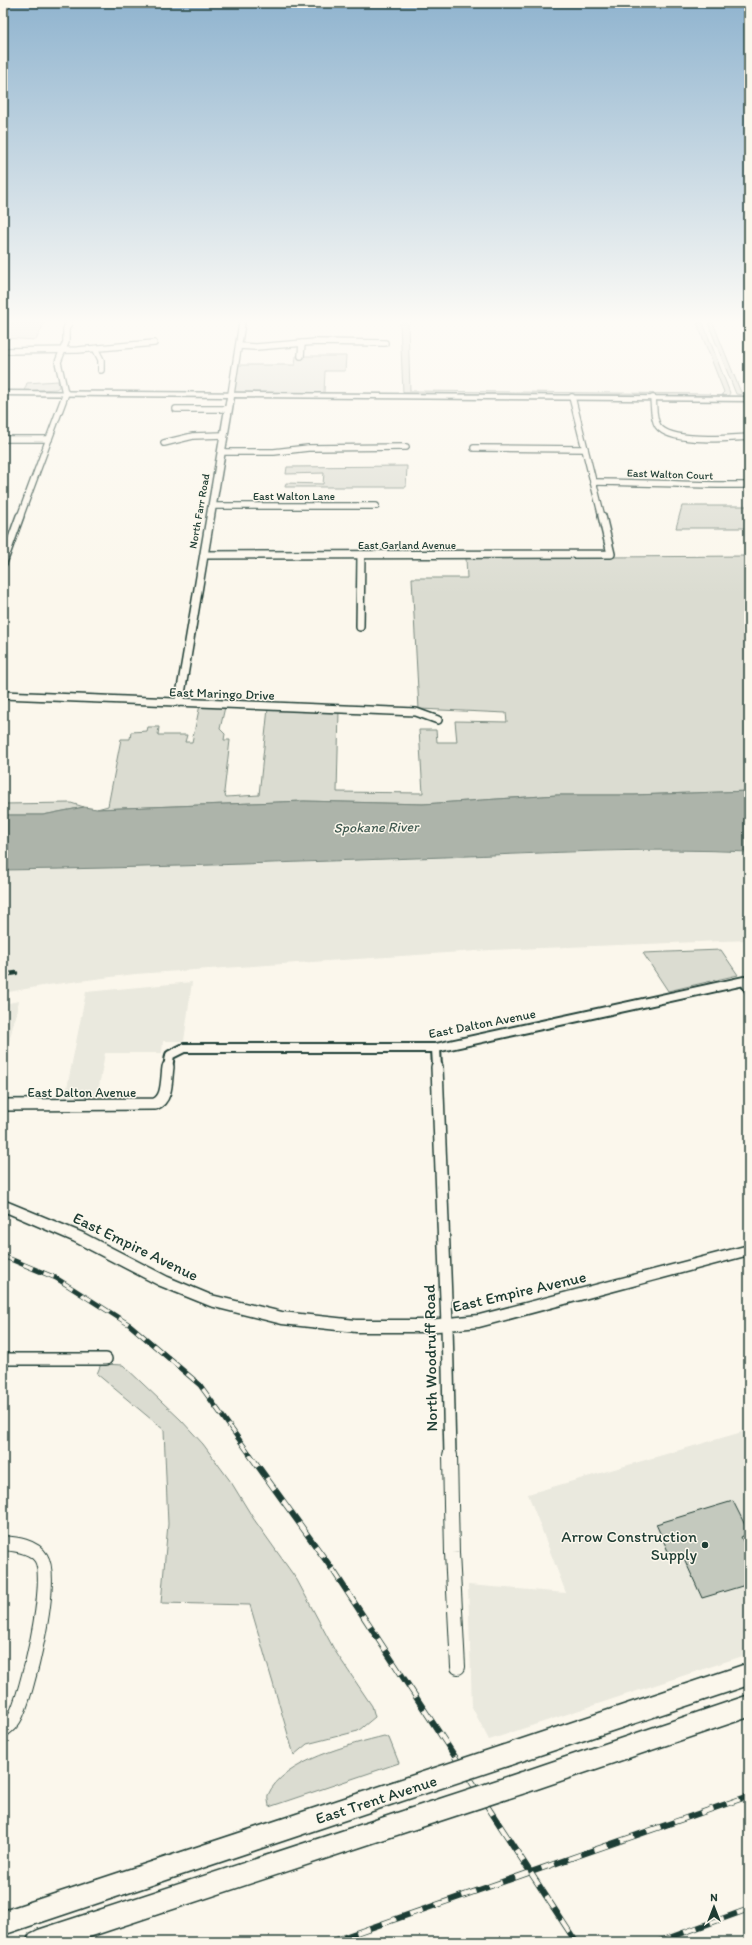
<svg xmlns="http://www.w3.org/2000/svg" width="752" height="1945" font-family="Itim,sans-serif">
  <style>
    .built { fill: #eae9de }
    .green { fill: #dbdcd1; stroke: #7d8c82 }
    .water { fill: #adb4aa; stroke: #74847b }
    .building { fill: #c4c9be; stroke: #1f3d34 }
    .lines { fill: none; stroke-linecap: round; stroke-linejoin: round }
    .minor-far4-casing { stroke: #1f3d34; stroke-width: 8 }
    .minor-far3-casing { stroke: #1f3d34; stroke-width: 10 }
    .minor-far2-casing { stroke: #1f3d34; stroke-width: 12 }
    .minor-far1-casing { stroke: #1f3d34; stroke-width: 14 }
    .minor-casing { stroke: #1f3d34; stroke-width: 16 }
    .tertiary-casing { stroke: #1f3d34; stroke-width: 3 }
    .primary-casing { stroke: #1f3d34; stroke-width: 3 }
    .minor-far4 { stroke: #fbf7ec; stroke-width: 5.5 }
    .minor-far3 { stroke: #fbf7ec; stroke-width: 7 }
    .minor-far2 { stroke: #fbf7ec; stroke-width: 8 }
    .minor-far1 { stroke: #fbf7ec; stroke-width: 11 }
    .minor { stroke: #fbf7ec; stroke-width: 14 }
    .tertiary { fill: #fbf7ec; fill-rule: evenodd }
    .primary { fill: #fbf7ec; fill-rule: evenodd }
    .rail-far2-casing { stroke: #1f3d34; stroke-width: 4.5 }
    .rail-far1-casing { stroke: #1f3d34; stroke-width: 5 }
    .rail-casing { stroke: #1f3d34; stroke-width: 6 }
    .rail-far2 { stroke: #fbf7ec; stroke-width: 3; stroke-dasharray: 8; stroke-linecap: butt }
    .rail-far1 { stroke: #fbf7ec; stroke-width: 3.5; stroke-dasharray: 11; stroke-linecap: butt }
    .rail { stroke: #fbf7ec; stroke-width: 4.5; stroke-dasharray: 14; stroke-linecap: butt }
    .primary-bridge-casing { stroke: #1f3d34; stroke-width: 24; stroke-linecap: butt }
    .primary-bridge { stroke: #fbf7ec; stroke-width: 21 }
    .poi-dot { fill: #1f3d34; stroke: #fbf7ec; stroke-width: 1.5 }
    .labels { text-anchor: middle; stroke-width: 3; stroke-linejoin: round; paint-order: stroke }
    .far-street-label { font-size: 11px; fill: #1f3d34; stroke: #fbf7ec }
    .street-label { font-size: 13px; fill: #1f3d34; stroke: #fbf7ec }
    .water-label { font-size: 14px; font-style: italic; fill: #425b52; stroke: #fbf7ec }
    .near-street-label { font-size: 16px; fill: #1f3d34; stroke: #fbf7ec }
    .near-poi-label { font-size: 16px; fill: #1f3d34; stroke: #fbf7ec; text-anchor: end }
  </style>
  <rect width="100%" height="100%" fill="#fbf7ec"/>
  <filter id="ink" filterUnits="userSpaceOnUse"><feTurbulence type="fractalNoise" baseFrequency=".025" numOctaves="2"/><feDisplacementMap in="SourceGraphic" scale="8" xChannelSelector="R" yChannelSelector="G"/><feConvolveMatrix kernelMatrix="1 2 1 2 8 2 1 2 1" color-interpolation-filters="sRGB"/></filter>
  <g filter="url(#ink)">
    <g class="built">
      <polygon points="713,850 749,852 749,940 491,950 135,974 48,985 3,993 3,870 285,863 582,852"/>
      <polygon points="192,982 184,1041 163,1041 162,1053 105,1053 97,1098 65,1098 86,992"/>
      <polygon points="19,1001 3,1066 3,1004"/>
      <polygon points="749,1430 749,1654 489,1740 472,1707 468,1585 566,1593 528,1494"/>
    </g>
    <g class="green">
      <polygon points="3,323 44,323 36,340 3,338"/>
      <polygon points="400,323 408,323 410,391 710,394 711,396 403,393"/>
      <polygon points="697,323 703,323 730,393 728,396 724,397 722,394 724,392"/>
      <polygon points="708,323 713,323 742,395 736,394"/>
      <polygon points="296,356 346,356 345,371 325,371 324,393 234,392 238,365 295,365"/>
      <polygon points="58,381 59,387 56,389 24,391 27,383"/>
      <polygon points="407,466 406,487 285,487 286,483 323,484 324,473 286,474 287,467"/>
      <polygon points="682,506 749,506 749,528 676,528"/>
      <polygon points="749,556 749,791 634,795 557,795 423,804 304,801 97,809 108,806 121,739 130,739 131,732 147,731 148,727 159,727 158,735 187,735 185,742 192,742 200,705 225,707 220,729 225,734 224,740 230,740 224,792 226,797 259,795 268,708 339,711 337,792 423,793 419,730 436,730 437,742 457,742 455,721 507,722 506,713 419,709 412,578 467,578 466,558"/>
      <polygon points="71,803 84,807 43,815 3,815 3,804"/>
      <polygon points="721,950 738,975 668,991 643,953"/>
      <polygon points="101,1364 123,1365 181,1420 203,1444 231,1482 253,1518 297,1580 335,1651 372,1706 375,1717 358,1731 307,1744 294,1755 250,1605 161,1603 168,1524 164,1430 97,1374"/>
      <path d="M384,1736L389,1738L399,1763L269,1807C269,1804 267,1798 268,1795C282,1761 352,1744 384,1736Z"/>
    </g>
    <path class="water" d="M749,791V852C648,847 546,853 445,857C298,862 150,868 3,870V815H43L84,807L97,809L304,801L423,804L557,795H634Z"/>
    <polygon class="building" points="733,1501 749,1533 741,1537 749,1553 749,1584 702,1598 682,1554 671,1558 656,1524"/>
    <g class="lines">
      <defs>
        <g id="minor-far4">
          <polyline points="239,346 256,347 316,342 385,343"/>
          <polyline points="96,350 101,360 101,370"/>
          <polyline points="3,351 78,350 154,343"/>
          <polyline points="301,356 302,343"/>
          <polyline points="65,393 58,362 66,342 66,329 69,323"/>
          <polyline points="231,394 242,323"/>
          <polyline points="572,397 602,517"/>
          <path d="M653,398C654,406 653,419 658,426C671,444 729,438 749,437"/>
          <polyline points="176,409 228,409"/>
          <polyline points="3,439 49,439"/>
          <polyline points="164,443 193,436 224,435"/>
          <polyline points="474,448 585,449"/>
          <polyline points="221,452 274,452 308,448 406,447"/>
          <path d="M593,482C644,482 696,486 747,485"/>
          <polyline points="212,506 376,506"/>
          <polyline points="20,517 66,393"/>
        </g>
        <g id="minor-far3">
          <polyline points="204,555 611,554 602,516"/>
          <polyline points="3,563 20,516"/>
          <polyline points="360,627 361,555"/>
          <polyline points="3,695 416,712 438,720"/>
        </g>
        <g id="minor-far2">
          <polyline points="436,1048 437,1068"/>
          <polyline points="168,1068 170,1055 184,1048 436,1048 744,981 749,989"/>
        </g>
        <g id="minor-far1">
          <polyline points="437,1067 447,1325 450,1456"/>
          <path d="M3,1105L155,1104C168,1099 166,1080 168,1067"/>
          <polyline points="3,1359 106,1359"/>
        </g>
        <g id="minor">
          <polyline points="450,1455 452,1553 458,1667"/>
          <path d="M3,1543C16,1544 34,1546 41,1558C55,1580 27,1697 14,1719C11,1724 7,1727 3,1730"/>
        </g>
        <g id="tertiary">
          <polygon points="3,391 749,397 749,401 234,397 183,703 179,706 175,703 227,397 3,395"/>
          <polygon points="3,1200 83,1233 168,1277 211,1295 282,1312 356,1320 428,1320 479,1315 749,1245 749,1255 479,1327 428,1332 356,1332 282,1324 210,1306 158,1285 73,1241 3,1211"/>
        </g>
        <g id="primary">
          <polygon points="749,1663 749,1685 507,1766 499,1763 496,1755 499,1747 507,1744"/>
          <polygon points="749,1695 749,1717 525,1793 517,1790 514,1782 517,1774 525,1771"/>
          <polygon points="393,1782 401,1785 404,1793 401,1801 393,1804 3,1935 3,1911"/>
          <polygon points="409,1809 417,1812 420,1820 417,1828 409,1831 74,1942 26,1942 30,1934 38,1930"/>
        </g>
      </defs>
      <use href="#minor-far4" class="minor-far4-casing"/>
      <use href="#minor-far3" class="minor-far3-casing"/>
      <use href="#minor-far2" class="minor-far2-casing"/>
      <use href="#minor-far1" class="minor-far1-casing"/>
      <use href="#minor" class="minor-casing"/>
      <use href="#tertiary" class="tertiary-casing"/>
      <use href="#primary" class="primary-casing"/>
      <use href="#minor-far4" class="minor-far4"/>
      <use href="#minor-far3" class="minor-far3"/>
      <use href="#minor-far2" class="minor-far2"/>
      <use href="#minor-far1" class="minor-far1"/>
      <use href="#minor" class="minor"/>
      <use href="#tertiary" class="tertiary"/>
      <use href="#primary" class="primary"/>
      <defs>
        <polyline id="rail-far2" points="3,975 16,973"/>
        <polyline id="rail-far1" points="3,1256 56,1278 130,1325 200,1385 251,1456"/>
        <g id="rail">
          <polyline points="250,1455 335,1573 576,1942"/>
          <polyline points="330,1942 749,1796"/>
          <polyline points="658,1942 749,1909"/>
        </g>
      </defs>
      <use href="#rail-far2" class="rail-far2-casing"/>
      <use href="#rail-far1" class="rail-far1-casing"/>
      <use href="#rail" class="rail-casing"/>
      <use href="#rail-far2" class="rail-far2"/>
      <use href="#rail-far1" class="rail-far1"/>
      <use href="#rail" class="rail"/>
      <defs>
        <g id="primary-bridge">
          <polyline points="393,1793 507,1755"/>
          <polyline points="409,1820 525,1782"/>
        </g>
      </defs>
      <use href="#primary-bridge" class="primary-bridge-casing"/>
      <use href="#primary-bridge" class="primary-bridge"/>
    </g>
  </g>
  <linearGradient id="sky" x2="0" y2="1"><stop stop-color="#90b4cf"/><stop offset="0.54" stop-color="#fdfbf6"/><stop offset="1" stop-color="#fdfbf6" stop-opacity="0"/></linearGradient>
  <rect width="752" height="595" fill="url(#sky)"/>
  <circle class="poi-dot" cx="705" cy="1545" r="4"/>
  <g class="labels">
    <g class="far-street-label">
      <text transform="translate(670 474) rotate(2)" y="4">East Walton Court</text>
      <text x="294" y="500">East Walton Lane</text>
      <text transform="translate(199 511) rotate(-80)" y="4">North Farr Road</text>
      <text x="407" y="549">East Garland Avenue</text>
    </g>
    <g class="street-label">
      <text transform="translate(222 693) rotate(2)" y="5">East Maringo Drive</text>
      <text transform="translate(482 1023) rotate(-11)" y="5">East Dalton Avenue</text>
      <text x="82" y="1097">East Dalton Avenue</text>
    </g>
    <g class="water-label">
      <text transform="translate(376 827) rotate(-1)" y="5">Spokane River</text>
    </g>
    <g class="near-street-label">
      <text transform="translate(136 1246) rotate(26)" y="6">East Empire Avenue</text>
      <text transform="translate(519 1291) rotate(-13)" y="6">East Empire Avenue</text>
      <text transform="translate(430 1358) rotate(-91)" y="6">North Woodruff Road</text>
      <text transform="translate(376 1799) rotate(-18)" y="6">East Trent Avenue</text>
    </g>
    <g class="near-poi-label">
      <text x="697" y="1542">Arrow Construction<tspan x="697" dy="18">Supply</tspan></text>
    </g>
  </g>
  <rect width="752" height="1945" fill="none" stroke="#fbf7ec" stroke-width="16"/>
  <rect x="8" y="8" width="736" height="1929" fill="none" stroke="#1f3d34" stroke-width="1.5" filter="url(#ink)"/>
  <g transform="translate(714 1907)" stroke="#fbf7ec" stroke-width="3" paint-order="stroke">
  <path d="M0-3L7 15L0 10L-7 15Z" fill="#1f3d34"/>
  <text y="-6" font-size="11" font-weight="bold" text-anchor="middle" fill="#1f3d34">N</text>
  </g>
</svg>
